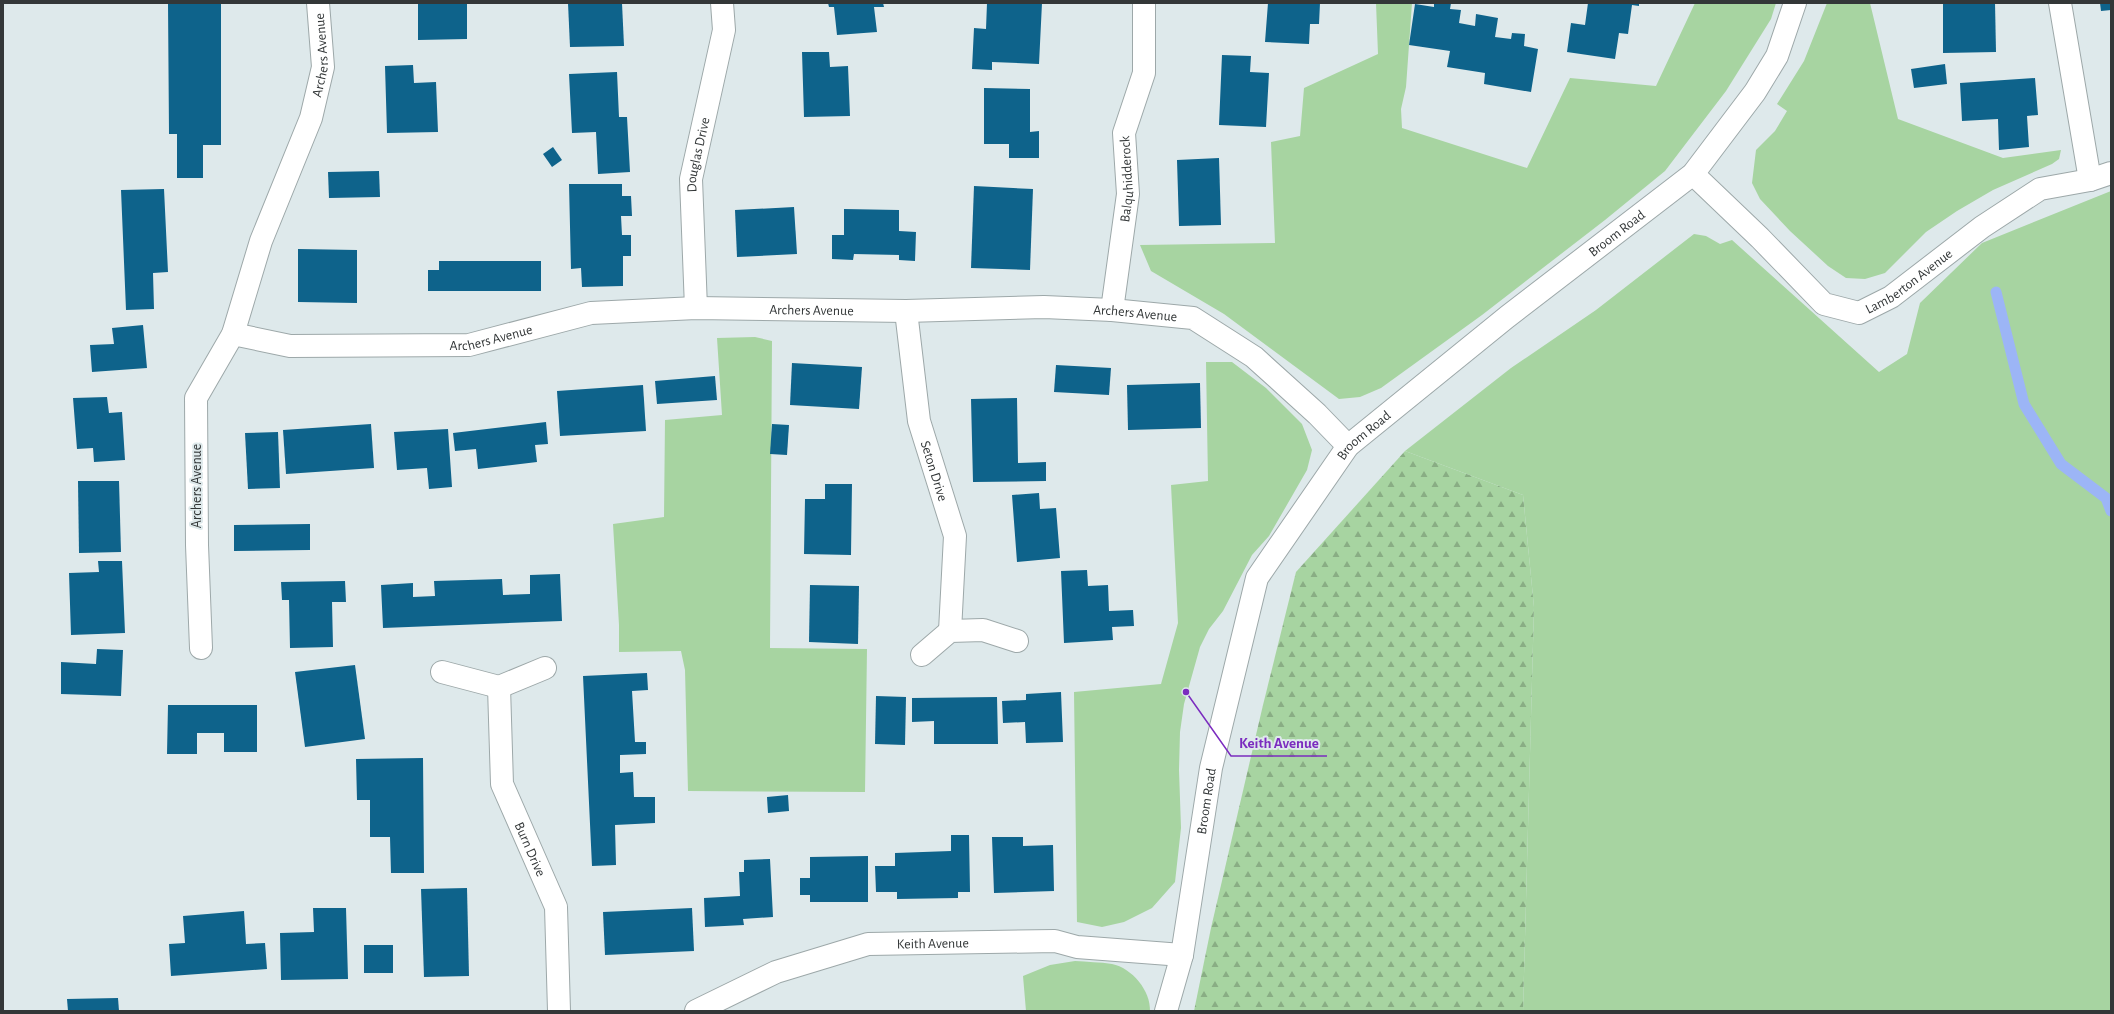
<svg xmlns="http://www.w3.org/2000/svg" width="2114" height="1014" font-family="'Alegreya Sans',sans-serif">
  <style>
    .grass { fill: #a7d4a1 }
    .forest { fill: url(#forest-firs) }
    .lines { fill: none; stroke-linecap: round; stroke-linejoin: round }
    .stream { stroke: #9cb5f6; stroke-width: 11 }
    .building { fill: #0e638b }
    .street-casing { stroke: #9da8a9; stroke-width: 24 }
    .secondary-casing { stroke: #9da8a9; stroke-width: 24 }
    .street { stroke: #fff; stroke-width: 22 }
    .secondary { stroke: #fff; stroke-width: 22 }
    .labels { text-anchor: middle; stroke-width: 4; stroke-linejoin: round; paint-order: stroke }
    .street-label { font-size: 14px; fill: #333738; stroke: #dee9eb }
    .leader { fill: none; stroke: #7b2cbf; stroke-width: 1.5 }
    .callout-dot { fill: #7b2cbf; stroke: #dee9eb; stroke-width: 1.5 }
    .callout-label { font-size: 15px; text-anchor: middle; font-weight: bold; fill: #7b2cbf; stroke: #dee9eb; stroke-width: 4; stroke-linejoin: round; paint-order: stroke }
  </style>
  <defs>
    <pattern id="forest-firs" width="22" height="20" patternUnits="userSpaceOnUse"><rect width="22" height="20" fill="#a7d4a1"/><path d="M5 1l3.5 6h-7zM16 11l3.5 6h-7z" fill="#89ad84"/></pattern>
  </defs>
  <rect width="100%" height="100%" fill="#dee9eb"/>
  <g class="grass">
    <polygon points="1376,3 1412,3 1406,87 1401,109 1402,128 1527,168 1570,78 1656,86 1695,3 1776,3 1771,19 1726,91 1665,171 1605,220 1482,315 1381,388 1360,397 1339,399 1224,314 1151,271 1140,245 1275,243 1271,142 1300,136 1304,88 1378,54"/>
    <polygon points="1827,3 1870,3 1898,119 2003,158 2061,150 2059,159 2052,164 1993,190 1957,211 1926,232 1885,273 1865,279 1846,278 1828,266 1790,231 1760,199 1752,183 1756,150 1775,131 1787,111 1777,104 1804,61"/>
    <polygon points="2111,191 2111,1011 1523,1011 1534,607 1523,495 1405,451 1511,368 1596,310 1694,234 1706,236 1720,244 1732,240 1879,372 1907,354 1920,303 1982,243"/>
    <polygon points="755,337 772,341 770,648 867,649 865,792 688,791 685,670 681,651 619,652 619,625 613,524 664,517 665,420 722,415 717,338"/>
    <polygon points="1206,362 1232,362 1266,388 1302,424 1312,450 1307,470 1269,536 1252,555 1223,611 1209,629 1200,647 1184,704 1180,732 1179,770 1181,828 1175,882 1152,908 1124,922 1102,927 1077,922 1074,692 1161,684 1178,623 1171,485 1208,481"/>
    <path d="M1075,961C1087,962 1100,962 1112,964C1132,968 1151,991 1150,1011H1026L1023,976L1050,965Z"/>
  </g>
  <polygon class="forest" points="1405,451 1523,495 1534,607 1523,1011 1194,1011 1211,928 1263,705 1296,572"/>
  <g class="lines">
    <polyline class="stream" points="1996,292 2024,404 2061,464 2106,498 2111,511"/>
  </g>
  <g class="building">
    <polygon points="168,3 221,3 221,145 203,145 203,178 177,178 177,134 169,134"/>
    <polygon points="418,3 467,3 467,39 418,40"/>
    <polygon points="568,3 622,3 624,46 570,47"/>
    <polygon points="828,3 883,3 884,7 874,7 877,32 837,35 834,7 829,7"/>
    <polygon points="987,3 1042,3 1039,64 992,62 992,70 972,69 974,28 986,29"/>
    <polygon points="1268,3 1320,3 1319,24 1310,24 1309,44 1265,42"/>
    <polygon points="1434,3 1451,3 1450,9 1461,10 1459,23 1475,26 1476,14 1498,18 1495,37 1511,39 1512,33 1525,34 1524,46 1538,49 1531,92 1484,84 1485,73 1447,67 1450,51 1409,45 1415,4 1434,7"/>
    <polygon points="1588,3 1639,3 1639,6 1632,5 1628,34 1619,33 1615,59 1567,52 1571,23 1585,25"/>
    <polygon points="1943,3 1995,3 1996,52 1943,53"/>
    <polygon points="2100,3 2111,3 2111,10 2101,11"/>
    <polygon points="802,52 829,52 830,67 848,66 850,116 804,117"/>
    <polygon points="1222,55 1251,56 1250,72 1269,73 1266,127 1219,125"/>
    <polygon points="1945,64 1947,84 1914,88 1911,69"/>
    <polygon points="413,65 414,83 436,82 438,132 387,133 385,66"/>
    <polygon points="617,72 619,117 627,117 630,172 598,174 596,132 572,133 569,74"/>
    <polygon points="2035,78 2038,115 2027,116 2029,147 1999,150 1998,119 1962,121 1960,83"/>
    <polygon points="984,88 1030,89 1030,132 1039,131 1039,158 1009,158 1009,144 984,144"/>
    <polygon points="553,147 562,160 552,167 543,154"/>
    <polygon points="1219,158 1221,225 1179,226 1177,160"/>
    <polygon points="379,171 380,197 329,198 328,172"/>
    <polygon points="569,184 622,184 622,196 631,196 632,216 621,216 622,235 631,235 631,256 623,256 623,286 582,287 581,268 571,269"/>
    <polygon points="974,186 1033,189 1030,270 971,268"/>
    <polygon points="164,189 168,272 153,273 154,309 126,310 121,190"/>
    <polygon points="794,207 797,254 737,257 735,210"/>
    <polygon points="844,209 899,210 899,231 916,232 915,261 899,260 899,255 854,254 853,260 832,259 832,235 844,235"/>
    <polygon points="298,249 357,250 357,303 298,302"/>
    <polygon points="439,261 541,261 541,291 428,291 428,270 439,270"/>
    <polygon points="143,325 147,368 92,372 90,345 114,344 112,328"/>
    <polygon points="792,363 862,367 859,409 790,405"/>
    <polygon points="1056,365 1111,368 1109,395 1054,392"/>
    <polygon points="715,376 717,400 657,404 655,381"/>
    <polygon points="1200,383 1201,428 1128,430 1127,385"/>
    <polygon points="643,385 646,431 560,436 557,391"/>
    <polygon points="107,397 109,413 122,412 125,460 94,462 93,448 77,449 73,398"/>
    <polygon points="1017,398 1018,463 1046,462 1046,481 973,482 971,399"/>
    <polygon points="546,422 548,444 535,445 537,462 478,469 476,449 455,451 453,433"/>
    <polygon points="371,424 374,468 286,474 283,430"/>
    <polygon points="772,424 789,425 787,455 770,454"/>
    <polygon points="448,429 452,487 429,489 427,468 397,470 394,432"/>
    <polygon points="278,432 280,488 248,489 245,433"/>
    <polygon points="78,481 119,481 121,552 79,553"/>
    <polygon points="825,484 852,484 851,555 804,554 805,499 825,499"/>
    <polygon points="1039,493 1040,509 1056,508 1060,558 1017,562 1012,495"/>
    <polygon points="310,524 310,550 234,551 234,525"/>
    <polygon points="98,561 122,561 125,633 71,635 69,573 99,572"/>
    <polygon points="1087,570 1088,586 1108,585 1109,611 1133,610 1134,626 1112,627 1113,640 1064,643 1061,571"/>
    <polygon points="560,574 562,621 383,628 381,585 413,583 413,597 435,596 434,581 502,579 503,595 530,594 530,575"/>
    <polygon points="345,581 346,602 332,602 333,647 290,648 289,600 282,600 281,582"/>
    <polygon points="810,585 859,586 858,644 809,642"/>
    <polygon points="97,649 123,650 121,696 61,694 61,662 96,664"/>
    <polygon points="355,665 365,739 305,747 295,672"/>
    <polygon points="647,673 648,690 632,691 635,742 646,742 646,754 620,755 620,773 633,772 634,797 655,797 655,823 615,825 616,865 592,866 583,676"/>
    <polygon points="1061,692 1063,742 1026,743 1025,722 1003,723 1002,701 1026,700 1026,694"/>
    <polygon points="876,696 906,697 905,745 875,744"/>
    <polygon points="997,697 998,744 934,744 934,721 912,722 912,698"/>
    <polygon points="168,705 257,705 257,752 224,752 224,733 197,733 197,754 167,754"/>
    <polygon points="423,758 424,873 391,873 390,837 370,837 370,800 357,800 356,759"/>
    <polygon points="788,795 789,811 768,813 767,797"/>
    <polygon points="951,835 969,835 970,892 958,892 958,898 897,899 897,892 876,892 875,866 895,866 895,853 951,851"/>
    <polygon points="992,837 1023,837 1023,846 1053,845 1054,891 994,893"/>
    <polygon points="868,856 868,902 810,902 810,895 800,895 800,878 810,878 810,857"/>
    <polygon points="770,859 773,917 743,919 744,925 705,927 704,898 740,896 739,872 744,872 744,860"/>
    <polygon points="467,888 469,976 424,977 421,889"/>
    <polygon points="313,908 346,908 348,979 281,980 280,933 314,932"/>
    <polygon points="692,908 694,951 605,955 603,912"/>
    <polygon points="244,911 246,944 265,943 267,969 171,976 169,944 185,943 183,916"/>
    <rect x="364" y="945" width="29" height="28"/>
    <polygon points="118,998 119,1011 68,1011 67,999"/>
  </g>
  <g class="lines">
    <defs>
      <g id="street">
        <polyline points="2060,3 2090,180"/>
        <path id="s1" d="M1693,174L1760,238L1824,304L1859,313L1891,297L1982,227L2040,189L2090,180L2111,173"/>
        <path id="s2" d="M696,308L691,179L724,30L722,3"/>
        <path id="s3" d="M1112,310L1128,194L1124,133L1144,73V3"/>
        <path id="s4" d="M906,311L919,421L955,536L950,631"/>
        <path id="s5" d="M233,334L290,346L469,345L591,313L696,308L906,311L1044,307L1112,310L1193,318L1254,357L1317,414L1348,446"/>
        <path id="s6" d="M201,648L197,545L196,398L233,334L261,241L311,118L323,67L318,3"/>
        <polyline points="922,655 950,631 983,630 1017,641"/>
        <polyline points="442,672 499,687 545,668"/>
        <path id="s7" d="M499,687L502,784L556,907L559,1011"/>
        <path id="s8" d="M696,1011L776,972L868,944L1055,941L1077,947L1182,955"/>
      </g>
      <g id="secondary">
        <path id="s9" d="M1166,1011L1182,955L1211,768L1257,578L1348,446L1507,317L1693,174L1755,92L1777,56L1795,3"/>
      </g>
    </defs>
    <use href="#street" class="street-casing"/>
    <use href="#secondary" class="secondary-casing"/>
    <use href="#street" class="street"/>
    <use href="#secondary" class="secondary"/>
  </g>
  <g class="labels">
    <g class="street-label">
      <text dy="5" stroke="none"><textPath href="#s6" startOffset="618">Archers Avenue</textPath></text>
      <text dy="5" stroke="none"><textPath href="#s2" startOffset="154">Douglas Drive</textPath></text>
      <text dy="5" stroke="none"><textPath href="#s3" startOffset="132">Balquhidderock</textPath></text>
      <text dy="5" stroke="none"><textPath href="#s9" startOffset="946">Broom Road</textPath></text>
      <text dy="5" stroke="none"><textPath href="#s1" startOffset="280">Lamberton Avenue</textPath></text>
      <text dy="5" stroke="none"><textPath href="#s5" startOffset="584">Archers Avenue</textPath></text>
      <text dy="5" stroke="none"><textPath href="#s5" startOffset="908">Archers Avenue</textPath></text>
      <text dy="5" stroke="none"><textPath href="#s5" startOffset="260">Archers Avenue</textPath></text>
      <text dy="5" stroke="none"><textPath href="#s9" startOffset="622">Broom Road</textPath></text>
      <text dy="5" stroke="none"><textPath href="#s4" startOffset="163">Seton Drive</textPath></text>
      <text transform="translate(196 486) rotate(-90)" y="5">Archers Avenue</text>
      <text dy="5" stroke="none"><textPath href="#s9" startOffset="214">Broom Road</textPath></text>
      <text dy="5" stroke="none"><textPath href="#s7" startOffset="168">Burn Drive</textPath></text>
      <text dy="5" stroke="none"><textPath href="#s8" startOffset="250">Keith Avenue</textPath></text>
    </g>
  </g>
  <path class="leader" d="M1186 692L1231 756H1327"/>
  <circle class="callout-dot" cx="1186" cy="692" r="4"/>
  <g class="callout-label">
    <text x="1279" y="748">Keith Avenue</text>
  </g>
  <rect width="2114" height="1014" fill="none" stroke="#333738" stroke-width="8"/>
</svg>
